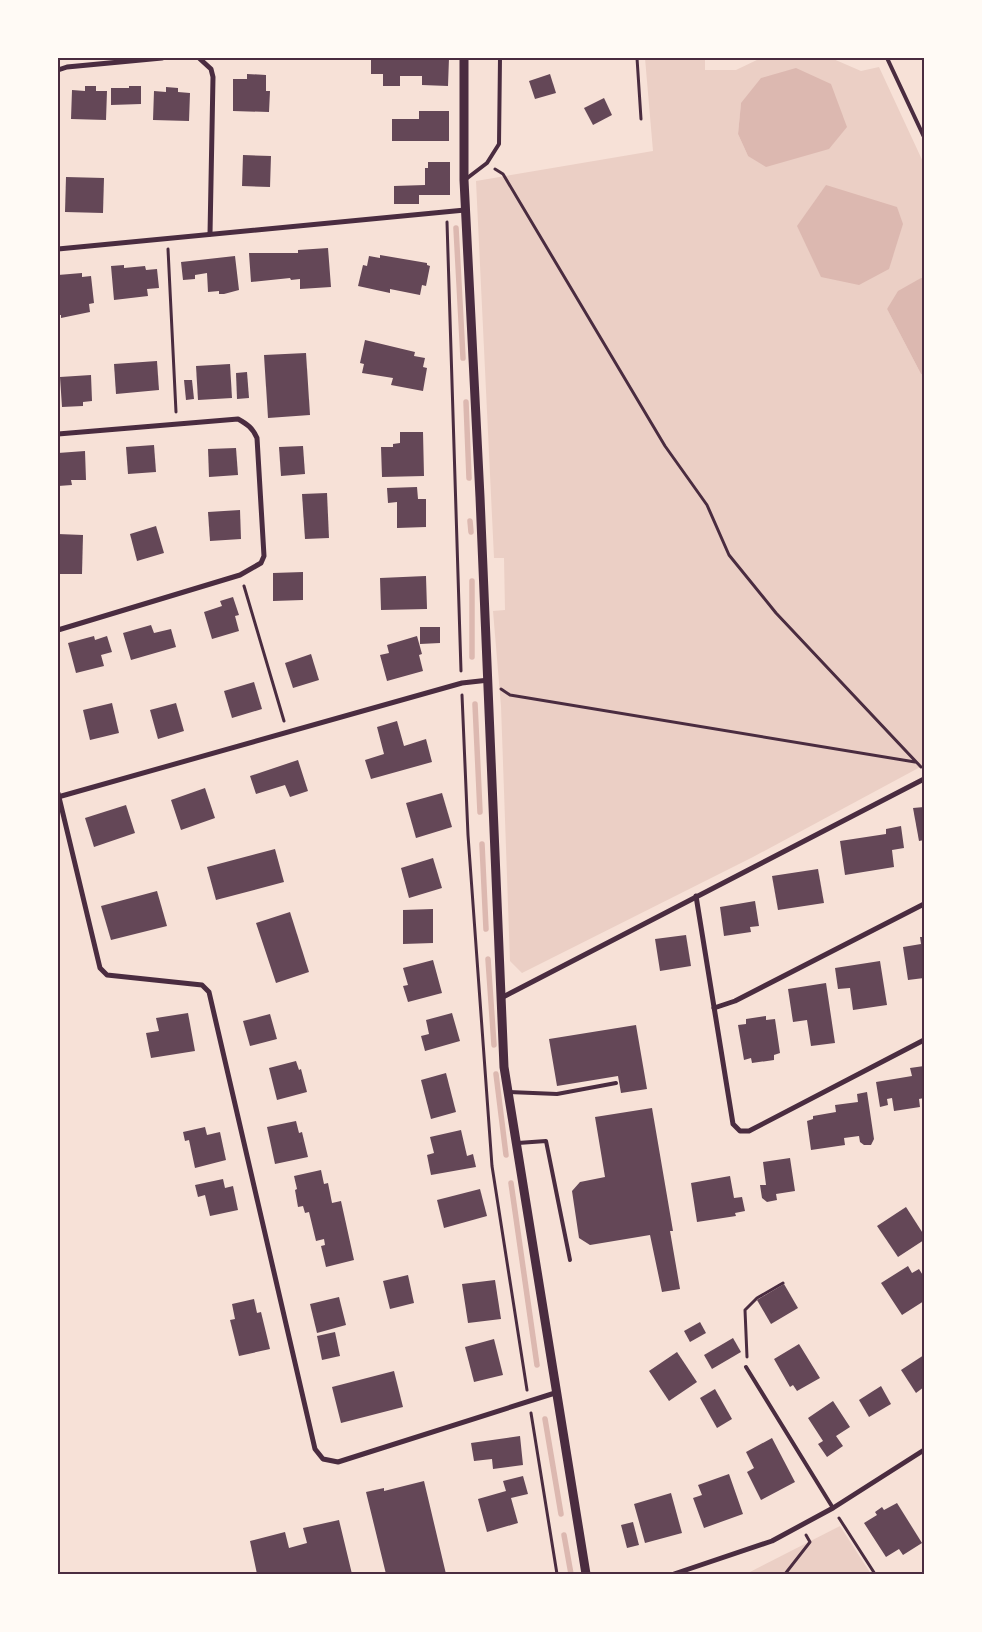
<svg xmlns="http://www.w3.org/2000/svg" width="982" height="1632" font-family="Raleway,sans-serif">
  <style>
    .green { fill: #ebcfc5; fill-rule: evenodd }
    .water { fill: #dcb8b0 }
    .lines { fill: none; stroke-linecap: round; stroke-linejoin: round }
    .stream { stroke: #dcb8b0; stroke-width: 5.5 }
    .building { fill: #644757 }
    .path { stroke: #4a2c40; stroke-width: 3 }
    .service { stroke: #4a2c40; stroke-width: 4 }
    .minor { stroke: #4a2c40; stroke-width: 5 }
    .tertiary { stroke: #4a2c40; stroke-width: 9 }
    .neatline { fill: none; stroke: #4a2c40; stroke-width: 2 }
  </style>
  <rect width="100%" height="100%" fill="#f7e1d7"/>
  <g class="green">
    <path d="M645,58H705V70H736L761,58H831L861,71L879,67L924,164V278H921L887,309L921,374L924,375V765L753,857L522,973L510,961L501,706L493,611L505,610L504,558H494L476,181L653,151ZM741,103L748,156L738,134Z"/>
    <polygon points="840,1526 871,1574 746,1574"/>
  </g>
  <g class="water">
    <polygon points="796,68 831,84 847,127 829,149 766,167 748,156 738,134 741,103 761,78"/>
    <polygon points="826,185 897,207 903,224 889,269 859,285 821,277 797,226"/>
    <polygon points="921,278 924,278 924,375 921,374 887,309 898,291"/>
  </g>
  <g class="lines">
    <g class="stream">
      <polyline points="456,228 463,358"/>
      <polyline points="466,402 469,478"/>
      <polyline points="470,521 471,532"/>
      <polyline points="472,581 472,657"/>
      <polyline points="475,704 480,812"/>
      <polyline points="482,844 486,929"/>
      <polyline points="488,959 494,1045"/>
      <polyline points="496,1074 506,1155"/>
      <polyline points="511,1183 537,1365"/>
      <polyline points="545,1419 561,1514"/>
      <polyline points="564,1535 571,1574"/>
    </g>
  </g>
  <g class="building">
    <polygon points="371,58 449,58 448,86 422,85 422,76 400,76 400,86 383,86 383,74 371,74"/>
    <polygon points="247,74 266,75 266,91 270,91 269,112 233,111 233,79 247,79"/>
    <polygon points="550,74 556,93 535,99 529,81"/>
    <polygon points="85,86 96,86 96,91 107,91 106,120 71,119 72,90 85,91"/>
    <polygon points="129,86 141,86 141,104 111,105 111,88 129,88"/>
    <polygon points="166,87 178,88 178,92 190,93 189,121 153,120 154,91 166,92"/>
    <polygon points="604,98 612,115 593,125 584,108"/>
    <polygon points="419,111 449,111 449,141 392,141 392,119 419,119"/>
    <polygon points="243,155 271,156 270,187 242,186"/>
    <polygon points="428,162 450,162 450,195 419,195 419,204 394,204 394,186 425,185 425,168 428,168"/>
    <polygon points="66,177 104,178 103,213 65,212"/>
    <polygon points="328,248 331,287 300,289 300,279 291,280 290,278 251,282 249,253 298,253 298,250"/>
    <polygon points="380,255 427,263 427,265 430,266 426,286 422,285 420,295 390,289 390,293 358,286 363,265 367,266 369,256 380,258"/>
    <polygon points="235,256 239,290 224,294 219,294 219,291 208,292 207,273 195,275 195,279 183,280 181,262"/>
    <polygon points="124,265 124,268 145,266 146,270 157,269 159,288 147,289 148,296 114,300 111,266"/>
    <polygon points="82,273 82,277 91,276 94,303 89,304 90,312 61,318 61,315 58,315 58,275"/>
    <polygon points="365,340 415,352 414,356 425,358 423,367 427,368 423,391 391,385 393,378 362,373 364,364 360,363"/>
    <polygon points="306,353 310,415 268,418 264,355"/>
    <polygon points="157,361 159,390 116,394 114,364"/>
    <polygon points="230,364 232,398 198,400 196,366"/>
    <polygon points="247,372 249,398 237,399 236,373"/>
    <polygon points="91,375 92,401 83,402 83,406 62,407 60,377"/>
    <polygon points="184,380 192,380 194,399 186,400"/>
    <polygon points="400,432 423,432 424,476 382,477 381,447 393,447 393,444 400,443"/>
    <polygon points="154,445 156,472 128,474 126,447"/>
    <polygon points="303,446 305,474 281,476 279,447"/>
    <polygon points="236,448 238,475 209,477 208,449"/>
    <polygon points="85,451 86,480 71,480 72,485 58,486 58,453"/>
    <polygon points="417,487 418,499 426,499 426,527 397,528 397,502 388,503 387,488"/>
    <polygon points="327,493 329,538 305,539 302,494"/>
    <polygon points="240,510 241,539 210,541 208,512"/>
    <polygon points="156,526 164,553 137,561 130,534"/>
    <polygon points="58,534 83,535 82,574 58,574"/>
    <polygon points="303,572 303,600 273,601 273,573"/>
    <polygon points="426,576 427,609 381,610 380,578"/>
    <polygon points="233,597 239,615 235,616 239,631 212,639 204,612 222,606 220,601"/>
    <polygon points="151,625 154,633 171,629 176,647 131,660 123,633"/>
    <polygon points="420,627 440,627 440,643 420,644"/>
    <polygon points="94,636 95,640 107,636 112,652 101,655 104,666 76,673 68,643"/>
    <polygon points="417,636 422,654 419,655 423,671 387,681 380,655 389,653 387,645"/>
    <polygon points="311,654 319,680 293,688 285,663"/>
    <polygon points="254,682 262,709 232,718 224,691"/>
    <polygon points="112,703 119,733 90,740 83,710"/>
    <polygon points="176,703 184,731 158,739 150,710"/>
    <polygon points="397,721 404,746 426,739 432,762 371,779 365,760 384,754 377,727"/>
    <polygon points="298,760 308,791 290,797 285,785 256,794 250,776"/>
    <polygon points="205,788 215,818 181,830 171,800"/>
    <polygon points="442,793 452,827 416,838 406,803"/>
    <polygon points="126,805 135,833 94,847 85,818"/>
    <polygon points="924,807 924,840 919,841 913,808"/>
    <polygon points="901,826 904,848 892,850 894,867 845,875 840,841 886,834 886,829"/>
    <polygon points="275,849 284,882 216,900 207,867"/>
    <polygon points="433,858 442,888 409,898 401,868"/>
    <polygon points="818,869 824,903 778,910 772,876"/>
    <polygon points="157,891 167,926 111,940 101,906"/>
    <polygon points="755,901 759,926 750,927 751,932 724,936 720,907"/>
    <polygon points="433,909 433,943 403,944 403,910"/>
    <polygon points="290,912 309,972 276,983 256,923"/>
    <polygon points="686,935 691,966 660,971 655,939"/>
    <polygon points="920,937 924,937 924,978 908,980 903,947 921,944"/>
    <polygon points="433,960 442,993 408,1002 403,986 408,985 403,968"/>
    <polygon points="880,961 887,1005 853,1010 850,988 838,989 835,968"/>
    <polygon points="826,983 835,1043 811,1046 807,1020 793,1022 788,989"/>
    <polygon points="188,1013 195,1051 151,1058 146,1033 159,1031 156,1018"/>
    <polygon points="452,1013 460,1041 425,1051 421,1036 429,1034 426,1020"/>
    <polygon points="270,1014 277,1039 250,1046 243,1021"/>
    <polygon points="766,1016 766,1020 775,1019 780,1053 774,1055 774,1060 752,1063 751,1058 744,1060 738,1025 746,1024 746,1019"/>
    <polygon points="636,1025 647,1089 621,1093 618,1076 557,1086 549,1039"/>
    <polygon points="296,1061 299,1070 301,1069 307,1092 277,1100 269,1068"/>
    <polygon points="924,1066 924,1098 919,1099 920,1107 894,1111 892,1098 887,1099 888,1105 880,1107 876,1082 912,1076 910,1068"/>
    <polygon points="446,1073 456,1112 431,1119 421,1080"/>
    <polygon points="867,1092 874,1139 871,1145 864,1145 860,1142 859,1136 844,1138 845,1145 811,1150 807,1121 813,1119 813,1116 836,1112 835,1105 858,1102 857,1094"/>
    <polygon points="652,1108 673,1231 670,1231 680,1289 662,1292 650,1235 590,1245 579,1238 572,1191 580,1182 605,1177 595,1117"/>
    <polygon points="296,1121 299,1133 302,1132 308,1157 275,1164 267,1127"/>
    <polygon points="205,1127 207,1135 220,1132 226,1160 195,1168 189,1140 185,1141 183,1132"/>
    <polygon points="461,1130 467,1156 473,1154 476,1167 431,1175 427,1155 434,1153 430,1137"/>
    <polygon points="790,1158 795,1191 776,1194 777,1200 767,1202 762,1198 760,1185 766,1185 763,1162"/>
    <polygon points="321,1170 324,1184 328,1183 332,1203 341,1201 354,1260 326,1267 321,1246 325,1245 324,1239 316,1241 309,1212 305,1213 303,1206 298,1207 295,1190 297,1189 294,1176"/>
    <polygon points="730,1176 734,1198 742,1197 745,1211 735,1213 736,1216 697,1222 691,1183"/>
    <polygon points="223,1179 225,1188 233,1186 238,1210 210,1216 205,1195 198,1197 195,1185"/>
    <polygon points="480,1189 487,1216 444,1228 437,1200"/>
    <polygon points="906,1207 924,1235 924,1240 898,1257 877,1226"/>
    <polygon points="908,1266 912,1273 919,1269 924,1277 924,1301 902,1315 881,1283"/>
    <polygon points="408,1275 414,1303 390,1309 383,1281"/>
    <polygon points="495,1280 501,1319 468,1323 462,1284"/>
    <polygon points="784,1284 798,1308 771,1324 757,1300"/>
    <polygon points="339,1297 346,1325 317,1333 310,1304"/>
    <polygon points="254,1299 257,1313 261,1312 270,1349 239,1356 230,1320 235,1319 232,1304"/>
    <polygon points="700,1322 706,1333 690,1342 684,1331"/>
    <polygon points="335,1332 340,1356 322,1360 317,1336"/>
    <polygon points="733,1338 741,1352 712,1369 704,1355"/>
    <polygon points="494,1339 503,1375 474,1382 465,1347"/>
    <polygon points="799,1344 820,1378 797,1391 793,1385 790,1387 774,1359"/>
    <polygon points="677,1352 697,1382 669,1401 649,1371"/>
    <polygon points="924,1355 924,1387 916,1393 901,1370"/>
    <polygon points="394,1371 403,1407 341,1423 332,1387"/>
    <polygon points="881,1386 891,1404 869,1417 859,1400"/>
    <polygon points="715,1389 732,1419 717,1428 700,1398"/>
    <polygon points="833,1401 850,1427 836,1436 843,1446 827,1457 818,1444 823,1441 808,1418"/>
    <polygon points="520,1436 523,1465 493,1469 492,1459 474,1461 471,1443"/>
    <polygon points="772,1438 795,1482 761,1500 747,1472 754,1468 746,1452"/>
    <polygon points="729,1474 743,1514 704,1528 693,1498 702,1495 698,1485"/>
    <polygon points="523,1476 528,1494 511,1498 518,1523 487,1532 478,1499 506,1491 503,1481"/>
    <polygon points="424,1481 446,1574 386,1574 366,1492 384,1488 384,1491"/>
    <polygon points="671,1493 682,1533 645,1543 634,1504"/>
    <polygon points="897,1503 922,1543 903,1555 899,1549 886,1557 864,1523 877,1515 875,1512 882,1507 884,1510"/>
    <polygon points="339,1520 352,1574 257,1574 250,1541 285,1532 289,1548 307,1543 303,1528"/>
    <polygon points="633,1522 639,1545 627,1548 621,1525"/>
  </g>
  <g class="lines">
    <g class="path">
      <polyline points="637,58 641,119"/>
      <polyline points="495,169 503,174 665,446 707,505 729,555 776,613 921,767"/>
      <polyline points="447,222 461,671"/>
      <polyline points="168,249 176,412"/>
      <polyline points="244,586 284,721"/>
      <polyline points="501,689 510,695 915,762"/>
      <polyline points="462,695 468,835 492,1166 527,1390"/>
      <polyline points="747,1357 745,1310 757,1298 783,1283"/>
      <polyline points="531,1413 557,1574"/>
      <polyline points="839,1518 875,1574"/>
      <polyline points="785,1574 810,1542 806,1535"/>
    </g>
    <g class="service">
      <polyline points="887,58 924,137"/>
      <polyline points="466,179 487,163 499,144 500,58"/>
      <polyline points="509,1092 557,1094 616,1083"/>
      <polyline points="518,1143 546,1141 570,1260"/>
      <polyline points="746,1367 833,1508"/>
    </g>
    <g class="minor">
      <polyline points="199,58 211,69 213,77 210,234"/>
      <polyline points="58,70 67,67 162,58"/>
      <polyline points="58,249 465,210"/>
      <path d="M58,434L238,419C247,424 253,428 257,438L264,556L261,563L240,575L58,630"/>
      <polyline points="58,793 100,968 107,975 202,985 209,992 315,1449 323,1459 338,1462 555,1393"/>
      <polyline points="58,797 462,683 489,680"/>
      <polyline points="696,896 733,1124 740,1131 749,1131 924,1040"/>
      <polyline points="501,998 924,779"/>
      <polyline points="714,1008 735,1001 924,904"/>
      <polyline points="674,1574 772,1541 833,1508 924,1450"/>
    </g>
    <polyline class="tertiary" points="464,58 464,180 480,497 504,1067 586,1574"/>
  </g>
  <rect width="982" height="1632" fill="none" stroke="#fffaf5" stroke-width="118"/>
  <rect x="59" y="59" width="864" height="1514" class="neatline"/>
</svg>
